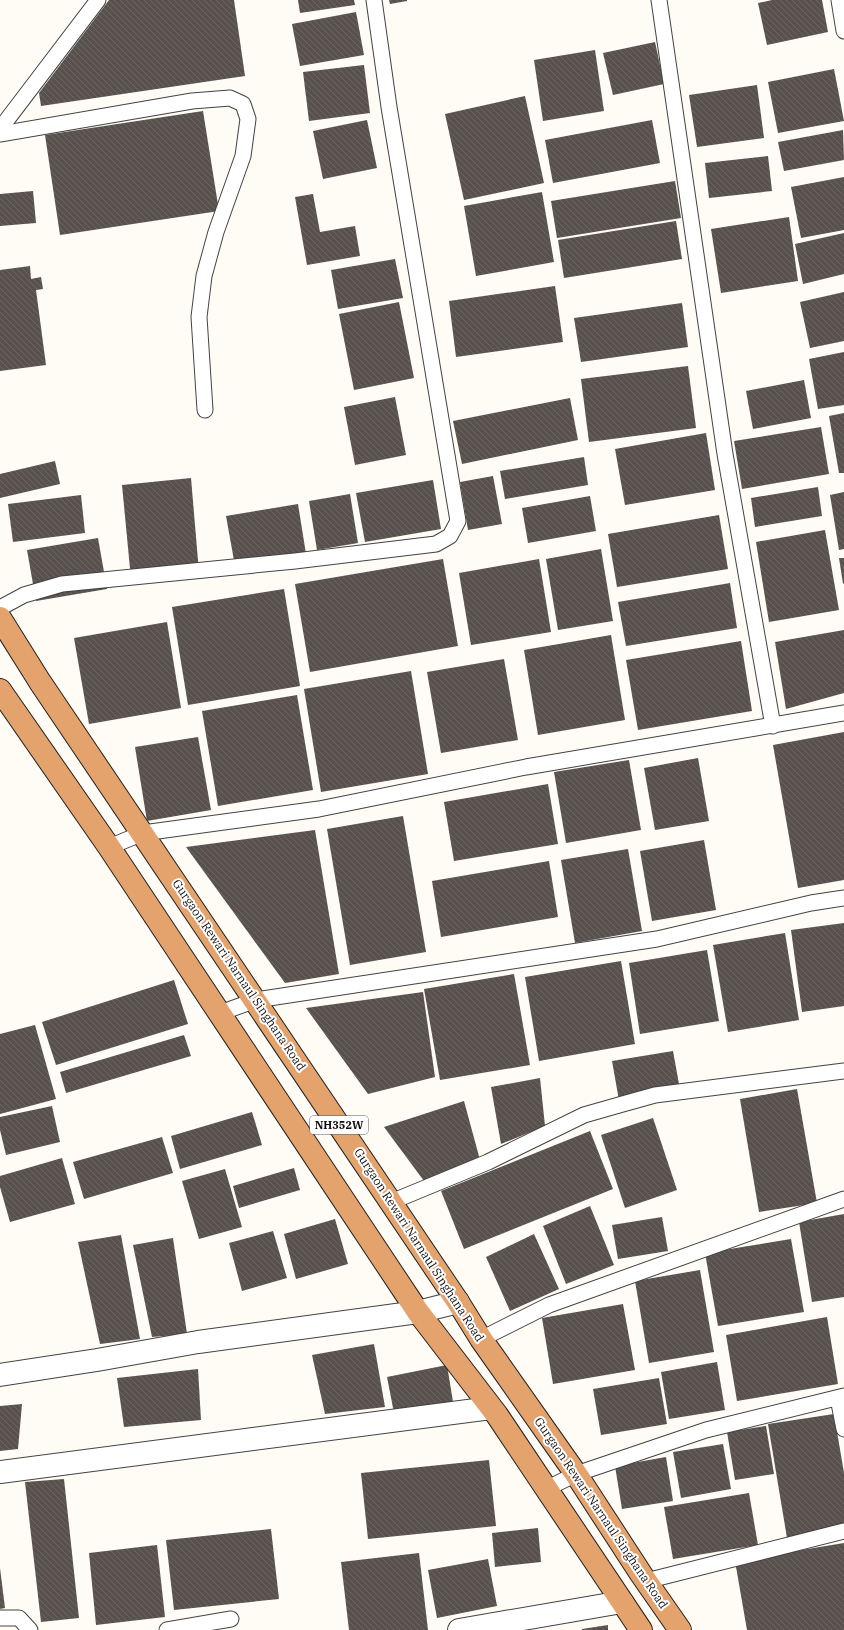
<svg xmlns="http://www.w3.org/2000/svg" width="844" height="1630" font-family="'IBM Plex Serif',serif">
  <style>
    .building { fill: url(#building-back-hatch) }
    .lines { fill: none; stroke-linecap: round; stroke-linejoin: round }
    .lane-casing { stroke: #434343; stroke-width: 17 }
    .street-casing { stroke: #434343; stroke-width: 24 }
    .highway-casing { stroke: #212121; stroke-width: 24 }
    .lane { stroke: #fff; stroke-width: 15 }
    .street { stroke: #fff; stroke-width: 22 }
    .highway { stroke: #e4a26c; stroke-width: 22 }
    .labels { text-anchor: middle; stroke-width: 4; stroke-linejoin: round; paint-order: stroke }
    .shield { fill: #fff; stroke: #585858; stroke-width: 1 }
    .shield-label { font-size: 11px; font-weight: bold; fill: #101010 }
    .street-label { font-size: 12px; fill: #101010; stroke: #fff }
  </style>
  <defs>
    <pattern id="building-back-hatch" width="6" height="6" patternUnits="userSpaceOnUse"><rect width="6" height="6" fill="#58514d"/><path d="M-1 5l2 2M0 0l6 6M5-1l2 2" fill="none" stroke="#6b6562"/></pattern>
  </defs>
  <rect width="100%" height="100%" fill="#fefcf4"/>
  <g class="building">
    <polygon points="109,0 234,0 245,76 41,106 39,93"/>
    <polygon points="298,0 354,0 355,5 300,13"/>
    <polygon points="389,0 407,0 407,1 390,4"/>
    <polygon points="772,0 822,0 828,32 767,45 758,3"/>
    <polygon points="356,12 364,55 300,66 292,24"/>
    <polygon points="655,42 664,84 613,95 603,53"/>
    <polygon points="595,50 604,111 543,121 534,60"/>
    <polygon points="364,65 370,113 309,121 303,72"/>
    <polygon points="834,69 844,121 778,133 768,82"/>
    <polygon points="757,85 764,138 697,147 689,95"/>
    <polygon points="525,96 544,183 464,200 445,114"/>
    <polygon points="203,111 219,211 60,235 45,135"/>
    <polygon points="367,120 377,168 323,179 313,131"/>
    <polygon points="652,120 660,163 553,183 545,140"/>
    <polygon points="843,130 844,160 784,171 778,142"/>
    <polygon points="768,156 772,191 709,198 705,163"/>
    <polygon points="844,177 844,230 801,238 791,187"/>
    <polygon points="675,181 681,218 557,238 551,201"/>
    <polygon points="33,191 36,223 0,226 0,194"/>
    <polygon points="542,192 554,262 476,276 464,206"/>
    <polygon points="313,194 320,232 355,226 360,256 307,265 295,197"/>
    <polygon points="789,217 798,281 721,293 711,229"/>
    <polygon points="676,221 682,259 564,278 558,240"/>
    <polygon points="844,233 844,274 803,284 795,244"/>
    <polygon points="395,259 403,298 338,309 331,270"/>
    <polygon points="30,266 31,279 41,277 43,289 36,290 46,365 0,371 0,270"/>
    <polygon points="555,286 563,342 456,357 449,301"/>
    <polygon points="844,292 844,341 810,348 800,302"/>
    <polygon points="399,302 414,378 354,390 339,314"/>
    <polygon points="682,303 688,347 581,362 574,318"/>
    <polygon points="844,352 844,405 818,409 809,359"/>
    <polygon points="688,366 696,428 589,442 581,379"/>
    <polygon points="804,380 811,418 753,429 746,391"/>
    <polygon points="395,397 406,455 355,465 344,407"/>
    <polygon points="570,398 578,440 462,464 453,421"/>
    <polygon points="844,413 844,473 839,473 829,416"/>
    <polygon points="821,427 829,474 742,489 734,441"/>
    <polygon points="706,433 715,490 625,505 615,449"/>
    <polygon points="584,457 588,485 505,499 500,471"/>
    <polygon points="55,461 60,484 0,498 0,474"/>
    <polygon points="493,476 502,524 468,530 460,482"/>
    <polygon points="191,478 199,572 131,579 122,485"/>
    <polygon points="433,480 441,529 365,542 356,493"/>
    <polygon points="818,487 822,516 755,527 751,498"/>
    <polygon points="844,492 844,549 839,550 830,495"/>
    <polygon points="350,494 358,543 317,550 309,501"/>
    <polygon points="81,495 85,533 13,542 8,504"/>
    <polygon points="590,496 596,531 528,543 522,508"/>
    <polygon points="298,504 306,554 235,566 226,516"/>
    <polygon points="719,515 728,569 617,587 608,534"/>
    <polygon points="825,530 839,610 769,622 756,542"/>
    <polygon points="98,538 107,589 36,601 27,550"/>
    <polygon points="601,549 613,621 558,630 546,559"/>
    <polygon points="839,558 844,558 844,583 843,584"/>
    <polygon points="443,559 458,646 310,672 295,584"/>
    <polygon points="539,559 551,632 471,645 459,573"/>
    <polygon points="730,583 737,628 626,646 618,602"/>
    <polygon points="284,589 300,686 188,705 172,607"/>
    <polygon points="167,622 181,708 89,724 74,638"/>
    <polygon points="844,630 844,693 786,709 775,642"/>
    <polygon points="611,635 625,720 538,735 524,650"/>
    <polygon points="741,641 752,711 638,730 626,660"/>
    <polygon points="504,659 518,740 441,753 427,672"/>
    <polygon points="411,671 428,774 321,792 304,689"/>
    <polygon points="297,695 313,790 218,806 202,711"/>
    <polygon points="844,732 844,880 798,888 773,745"/>
    <polygon points="198,737 211,810 147,821 135,747"/>
    <polygon points="698,758 709,821 655,830 644,768"/>
    <polygon points="629,760 641,830 566,843 554,772"/>
    <polygon points="548,784 558,844 454,861 444,802"/>
    <polygon points="403,816 426,952 350,965 327,829"/>
    <polygon points="315,830 339,974 285,983 186,847"/>
    <polygon points="704,840 716,910 652,921 640,851"/>
    <polygon points="628,849 642,931 575,943 561,860"/>
    <polygon points="549,861 558,917 441,937 432,881"/>
    <polygon points="844,923 844,1006 802,1012 791,930"/>
    <polygon points="785,933 799,1020 728,1032 713,945"/>
    <polygon points="707,950 719,1021 640,1034 629,963"/>
    <polygon points="621,961 635,1044 539,1061 525,977"/>
    <polygon points="514,974 530,1065 440,1080 424,989"/>
    <polygon points="174,980 188,1024 56,1065 42,1022"/>
    <polygon points="423,992 435,1077 368,1094 306,1008"/>
    <polygon points="35,1025 56,1099 0,1114 0,1034"/>
    <polygon points="184,1035 191,1056 66,1093 60,1072"/>
    <polygon points="673,1051 681,1095 620,1106 612,1061"/>
    <polygon points="540,1078 545,1126 501,1144 491,1087"/>
    <polygon points="797,1089 817,1203 759,1212 740,1099"/>
    <polygon points="464,1101 480,1160 424,1181 384,1127"/>
    <polygon points="52,1106 60,1142 6,1155 0,1130 0,1117"/>
    <polygon points="252,1112 262,1145 180,1169 171,1136"/>
    <polygon points="653,1118 677,1190 625,1208 601,1135"/>
    <polygon points="590,1131 613,1189 464,1249 441,1191"/>
    <polygon points="162,1137 173,1173 84,1199 73,1162"/>
    <polygon points="62,1158 75,1204 10,1222 0,1187 0,1176"/>
    <polygon points="294,1168 300,1190 239,1208 233,1186"/>
    <polygon points="225,1169 242,1227 199,1239 182,1181"/>
    <polygon points="590,1206 614,1265 566,1284 543,1226"/>
    <polygon points="844,1214 844,1297 812,1302 799,1222"/>
    <polygon points="662,1217 668,1251 618,1259 612,1225"/>
    <polygon points="335,1219 348,1264 296,1279 284,1234"/>
    <polygon points="273,1231 287,1278 242,1291 229,1243"/>
    <polygon points="534,1234 559,1289 510,1311 486,1257"/>
    <polygon points="121,1235 140,1339 100,1344 78,1242"/>
    <polygon points="173,1238 187,1334 152,1337 133,1245"/>
    <polygon points="791,1239 804,1312 718,1326 705,1253"/>
    <polygon points="700,1270 714,1352 649,1363 635,1281"/>
    <polygon points="623,1304 635,1370 553,1384 542,1318"/>
    <polygon points="827,1317 838,1384 737,1401 726,1335"/>
    <polygon points="374,1344 385,1407 325,1414 312,1355"/>
    <polygon points="717,1362 725,1410 669,1419 661,1372"/>
    <polygon points="447,1365 454,1408 394,1413 387,1377"/>
    <polygon points="198,1369 201,1420 124,1427 117,1378"/>
    <polygon points="659,1378 667,1424 601,1435 593,1389"/>
    <polygon points="22,1404 18,1449 0,1451 0,1406"/>
    <polygon points="834,1414 844,1473 844,1524 787,1538 768,1424"/>
    <polygon points="766,1426 774,1474 735,1480 727,1432"/>
    <polygon points="723,1444 731,1489 681,1498 673,1452"/>
    <polygon points="666,1457 673,1501 622,1509 615,1466"/>
    <polygon points="489,1460 496,1526 368,1539 361,1473"/>
    <polygon points="64,1479 79,1618 41,1622 25,1482"/>
    <polygon points="749,1493 758,1545 673,1559 664,1507"/>
    <polygon points="538,1528 541,1562 495,1567 492,1533"/>
    <polygon points="271,1529 279,1599 174,1610 166,1540"/>
    <polygon points="844,1543 844,1630 747,1630 735,1561"/>
    <polygon points="157,1545 165,1617 96,1625 89,1553"/>
    <polygon points="419,1553 428,1630 349,1630 341,1562"/>
    <polygon points="488,1559 497,1606 437,1618 428,1570"/>
    <polygon points="0,1568 5,1608 0,1609"/>
    <polygon points="608,1625 608,1630 582,1630 582,1629"/>
  </g>
  <g class="lines">
    <defs>
      <g id="lane">
        <polyline points="659,0 725,454 773,726"/>
        <polyline points="839,0 844,31"/>
        <polyline points="0,129 98,0"/>
        <polyline points="0,134 192,101 230,98 243,104 248,119 243,156 216,232 204,276 199,317 205,410"/>
        <polyline points="0,608 24,595 62,584 295,561 436,544 450,536 458,521 389,107 374,0"/>
        <polyline points="109,847 143,833 319,809 526,767 844,713"/>
        <polyline points="220,1013 256,1000 657,939 811,903 844,898"/>
        <polyline points="391,1202 488,1162 584,1115 619,1105 655,1095 844,1071"/>
        <polyline points="481,1339 549,1305 844,1199"/>
        <polyline points="838,1398 844,1429"/>
        <polyline points="546,1489 576,1474 706,1430 844,1396"/>
        <polyline points="646,1581 844,1531"/>
        <polyline points="0,1618 19,1618 30,1630"/>
        <polyline points="167,1630 231,1619"/>
      </g>
      <g id="street">
        <polyline points="0,1375 97,1360 198,1342 418,1312 458,1302"/>
        <polyline points="0,1472 491,1408"/>
        <polyline points="459,1630 622,1602"/>
      </g>
      <g id="highway">
        <polyline points="0,618 40,682 458,1302 481,1339 576,1474 641,1574 680,1630"/>
        <polyline points="0,690 109,847 418,1312 497,1415 641,1630"/>
      </g>
    </defs>
    <use href="#lane" class="lane-casing"/>
    <use href="#street" class="street-casing"/>
    <use href="#highway" class="highway-casing"/>
    <use href="#lane" class="lane"/>
    <use href="#street" class="street"/>
    <use href="#highway" class="highway"/>
  </g>
  <g class="labels">
    <rect class="shield" x="310" y="1116" width="58" height="18" rx="3"/>
    <g class="shield-label">
      <text x="339" y="1129">NH352W</text>
    </g>
    <g class="street-label">
      <text transform="translate(239 975) rotate(56)" y="4">Gurgaon Rewari Narnaul Singhana Road</text>
      <text transform="translate(419 1245) rotate(57)" y="4">Gurgaon Rewari Narnaul Singhana Road</text>
      <text transform="translate(601 1513) rotate(56)" y="4">Gurgaon Rewari Narnaul Singhana Road</text>
    </g>
  </g>
</svg>
